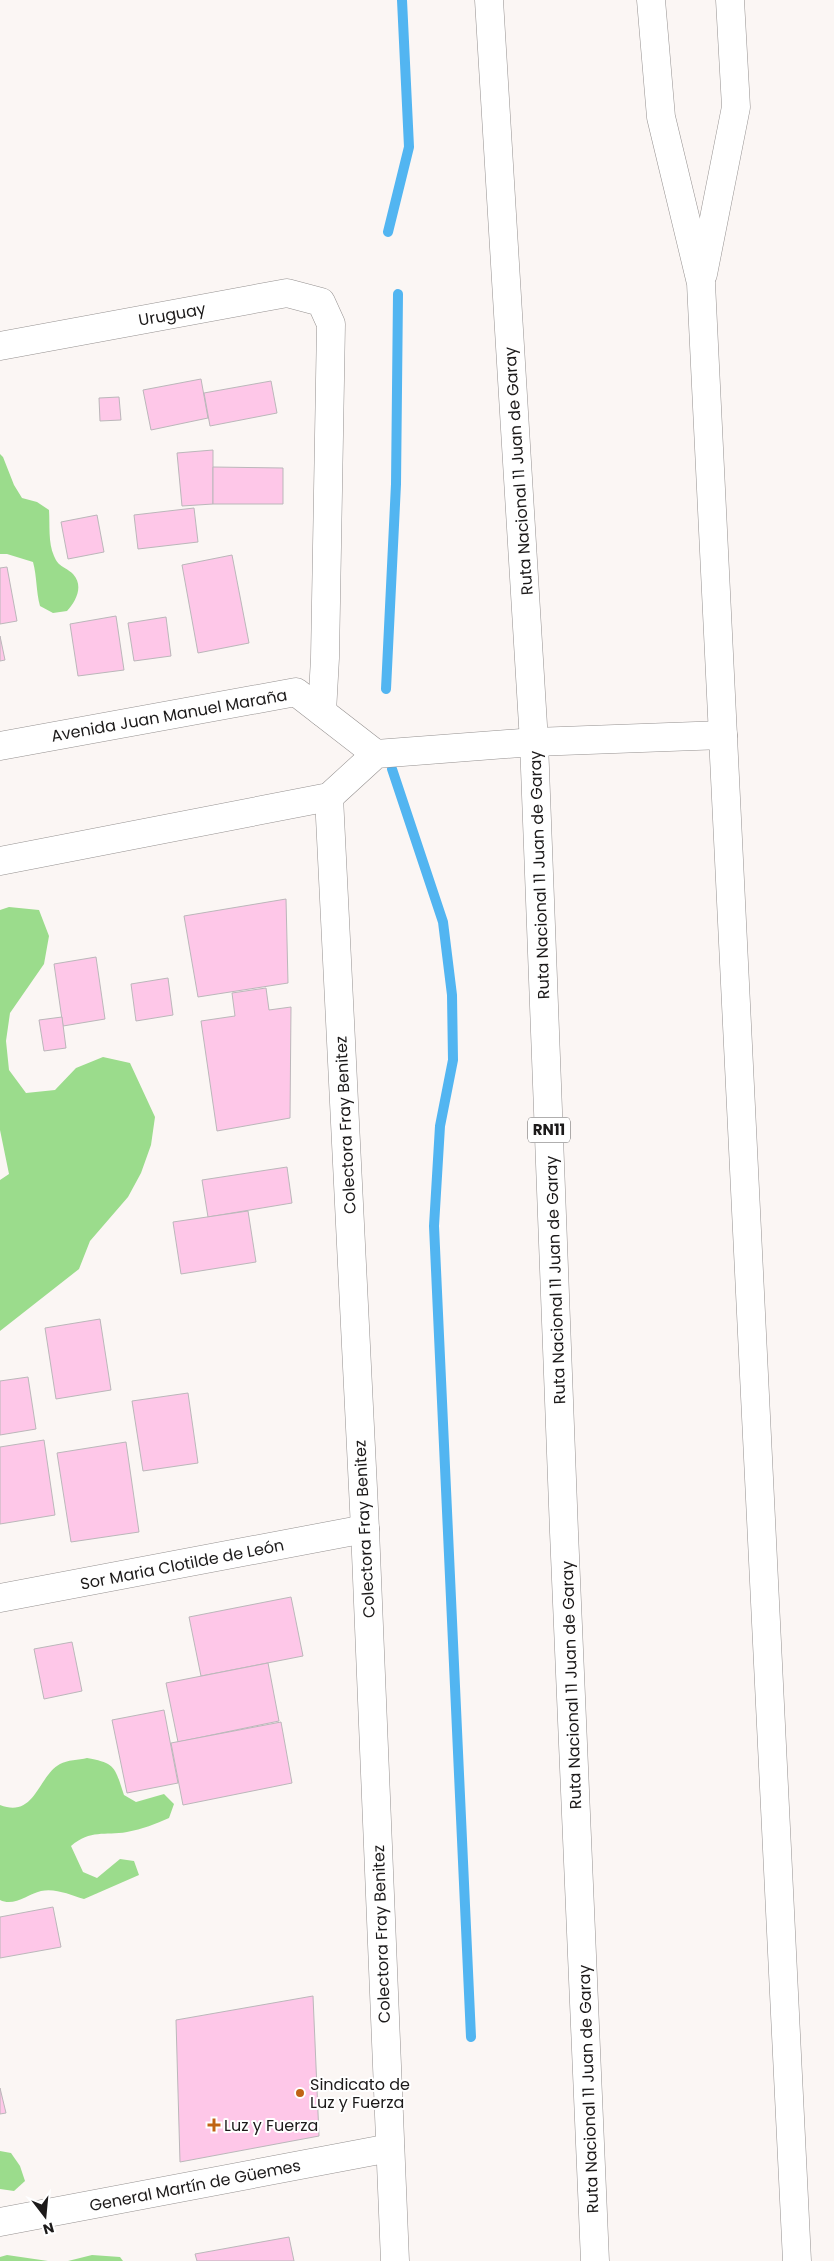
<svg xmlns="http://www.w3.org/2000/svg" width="834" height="2261" font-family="Poppins,sans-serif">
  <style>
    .forest { fill: #9bdc8c }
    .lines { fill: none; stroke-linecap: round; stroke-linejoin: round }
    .stream { stroke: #52b5f1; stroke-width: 10 }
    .building { fill: #fec7e8; stroke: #bbb7ba }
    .minor-casing { stroke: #959190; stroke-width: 29 }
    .highway-casing { stroke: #959190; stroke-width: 29 }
    .minor { stroke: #fff; stroke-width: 28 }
    .highway { stroke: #fff; stroke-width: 28 }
    .poi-dot { fill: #c06314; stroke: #fff; stroke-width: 2 }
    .labels { text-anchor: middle; stroke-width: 4; stroke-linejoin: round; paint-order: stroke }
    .shield { fill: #fff; stroke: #605f5f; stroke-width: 1 }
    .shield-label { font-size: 15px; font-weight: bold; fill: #1c1a1a }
    .street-label { font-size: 16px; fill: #1c1a1a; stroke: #fff }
    .poi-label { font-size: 16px; fill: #1c1a1a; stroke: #fff; text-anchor: start }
  </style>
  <rect width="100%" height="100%" fill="#fbf6f4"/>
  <g class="forest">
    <path d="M0,454L3,457L14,485L22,498L37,502L49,510C50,524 48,543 54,556C59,568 65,566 73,574C84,586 76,601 67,611L53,613L40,606C36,591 37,577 33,562L7,554H0Z"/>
    <polygon points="9,907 39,910 49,936 44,964 10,1013 6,1041 9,1070 26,1093 55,1090 76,1068 103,1057 130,1063 155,1117 151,1145 141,1173 128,1197 90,1241 79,1269 0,1331 0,1180 9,1174 0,1130 0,910"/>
    <path d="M87,1758C117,1763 115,1769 124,1795L136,1802L164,1794L174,1804L169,1818C156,1824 142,1829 127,1832C104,1836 91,1829 71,1846L83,1872L97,1878L120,1859L134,1861L139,1875L84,1899C70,1895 56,1888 41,1891C28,1894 14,1907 0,1900V1805C35,1819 38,1776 60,1764C67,1760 79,1760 87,1758Z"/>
    <polygon points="0,2151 11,2153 20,2166 25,2181 14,2191 0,2189"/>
    <polygon points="7,2255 48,2261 0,2261 0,2257"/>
    <polygon points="92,2255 120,2257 123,2261 68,2261"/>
  </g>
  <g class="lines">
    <g class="stream">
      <polyline points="388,232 409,147 402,0"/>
      <polyline points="386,689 396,484 398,294"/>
      <polyline points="392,769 443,922 452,995 453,1060 440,1126 434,1226 471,2037"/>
    </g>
  </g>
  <g class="building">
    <polygon points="201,379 208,418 151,430 143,390"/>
    <polygon points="271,381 277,413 210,426 204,393"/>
    <polygon points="119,397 121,420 100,421 99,398"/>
    <polygon points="213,450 213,504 182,506 177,453"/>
    <polygon points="213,467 283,468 283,504 213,504"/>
    <polygon points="194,508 198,542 138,549 134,515"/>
    <polygon points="97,515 104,552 68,559 61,522"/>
    <polygon points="232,555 249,643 198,653 182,565"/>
    <polygon points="7,567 17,621 0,624 0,568"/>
    <polygon points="116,616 124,670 78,676 70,624"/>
    <polygon points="166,617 171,656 134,661 128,623"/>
    <polygon points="0,636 5,660 0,661"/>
    <polygon points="286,899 288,983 198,997 184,916"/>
    <polygon points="96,957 105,1019 63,1026 54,964"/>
    <polygon points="168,978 173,1015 136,1021 131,984"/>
    <polygon points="266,988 269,1010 291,1007 290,1118 217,1131 201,1021 235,1016 232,993"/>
    <polygon points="62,1017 66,1048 44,1051 39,1020"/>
    <polygon points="287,1167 292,1203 208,1217 202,1180"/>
    <polygon points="248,1211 256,1262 181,1274 173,1222"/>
    <polygon points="100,1319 111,1390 56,1399 45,1328"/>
    <polygon points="28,1377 36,1429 0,1435 0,1381"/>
    <polygon points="188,1393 198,1463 143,1471 132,1401"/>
    <polygon points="44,1440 55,1515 0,1524 0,1447"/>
    <polygon points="126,1442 139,1532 71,1542 57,1453"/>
    <polygon points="291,1597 303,1656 201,1676 189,1617"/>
    <polygon points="72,1642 82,1691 44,1699 34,1649"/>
    <polygon points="268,1663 279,1721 178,1742 166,1683"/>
    <polygon points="164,1710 178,1783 127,1793 112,1720"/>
    <polygon points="281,1722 292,1783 183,1805 171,1743"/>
    <polygon points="53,1907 61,1947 0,1958 0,1917"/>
    <polygon points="313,1996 319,2136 180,2162 176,2020"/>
    <polygon points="0,2088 6,2113 0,2114"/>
    <polygon points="289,2237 294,2261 197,2261 195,2254"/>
  </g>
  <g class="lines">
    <defs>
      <g id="minor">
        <polyline points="651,0 661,117 701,283 797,2261"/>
        <polyline points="703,274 736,107 730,0"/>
        <polyline points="0,346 287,293 321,302 331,324 325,658 322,712"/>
        <polyline points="0,746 296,692 376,754"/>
        <polyline points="329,797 365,1529 395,2261"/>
        <polyline points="0,861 329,797 376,754 534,742 723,735"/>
        <polyline points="0,1598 365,1529"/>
        <polyline points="0,2222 390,2148"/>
      </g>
      <polyline id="highway" points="489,0 534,742 564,1532 595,2261"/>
    </defs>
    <use href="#minor" class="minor-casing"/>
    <use href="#highway" class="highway-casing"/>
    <use href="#minor" class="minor"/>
    <use href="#highway" class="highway"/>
  </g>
  <g class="poi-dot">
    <circle cx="300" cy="2093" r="5"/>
    <path d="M211.5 2117.5h5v5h5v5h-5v5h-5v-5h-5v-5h5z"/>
  </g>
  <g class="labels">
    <rect class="shield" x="528" y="1117.5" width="42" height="25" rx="4"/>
    <g class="shield-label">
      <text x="549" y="1135">RN11</text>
    </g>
    <g class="street-label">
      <text transform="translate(172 314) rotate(-10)" y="6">Uruguay</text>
      <text transform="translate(518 471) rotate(-94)" y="6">Ruta Nacional 11 Juan de Garay</text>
      <text transform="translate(169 715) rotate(-10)" y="6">Avenida Juan Manuel Maraña</text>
      <text transform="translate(539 875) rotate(-92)" y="6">Ruta Nacional 11 Juan de Garay</text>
      <text transform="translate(345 1125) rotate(-93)" y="6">Colectora Fray Benitez</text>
      <text transform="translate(555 1280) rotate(-92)" y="6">Ruta Nacional 11 Juan de Garay</text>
      <text transform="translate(364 1529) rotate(-93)" y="6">Colectora Fray Benitez</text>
      <text transform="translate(182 1564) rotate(-11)" y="6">Sor Maria Clotilde de León</text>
      <text transform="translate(571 1685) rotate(-92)" y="6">Ruta Nacional 11 Juan de Garay</text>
      <text transform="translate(381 1934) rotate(-92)" y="6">Colectora Fray Benitez</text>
      <text transform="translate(588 2089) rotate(-92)" y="6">Ruta Nacional 11 Juan de Garay</text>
      <text transform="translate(195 2185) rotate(-11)" y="6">General Martín de Güemes</text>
    </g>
    <g class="poi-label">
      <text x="310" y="2090">Sindicato de<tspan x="310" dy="18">Luz y Fuerza</tspan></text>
      <text x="224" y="2131">Luz y Fuerza</text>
    </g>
  </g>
  <g transform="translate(45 2216) rotate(164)" stroke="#ffffff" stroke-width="4" paint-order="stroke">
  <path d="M0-4L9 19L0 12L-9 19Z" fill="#1c1a1a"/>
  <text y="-8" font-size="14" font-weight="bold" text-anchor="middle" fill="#1c1a1a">N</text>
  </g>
</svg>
